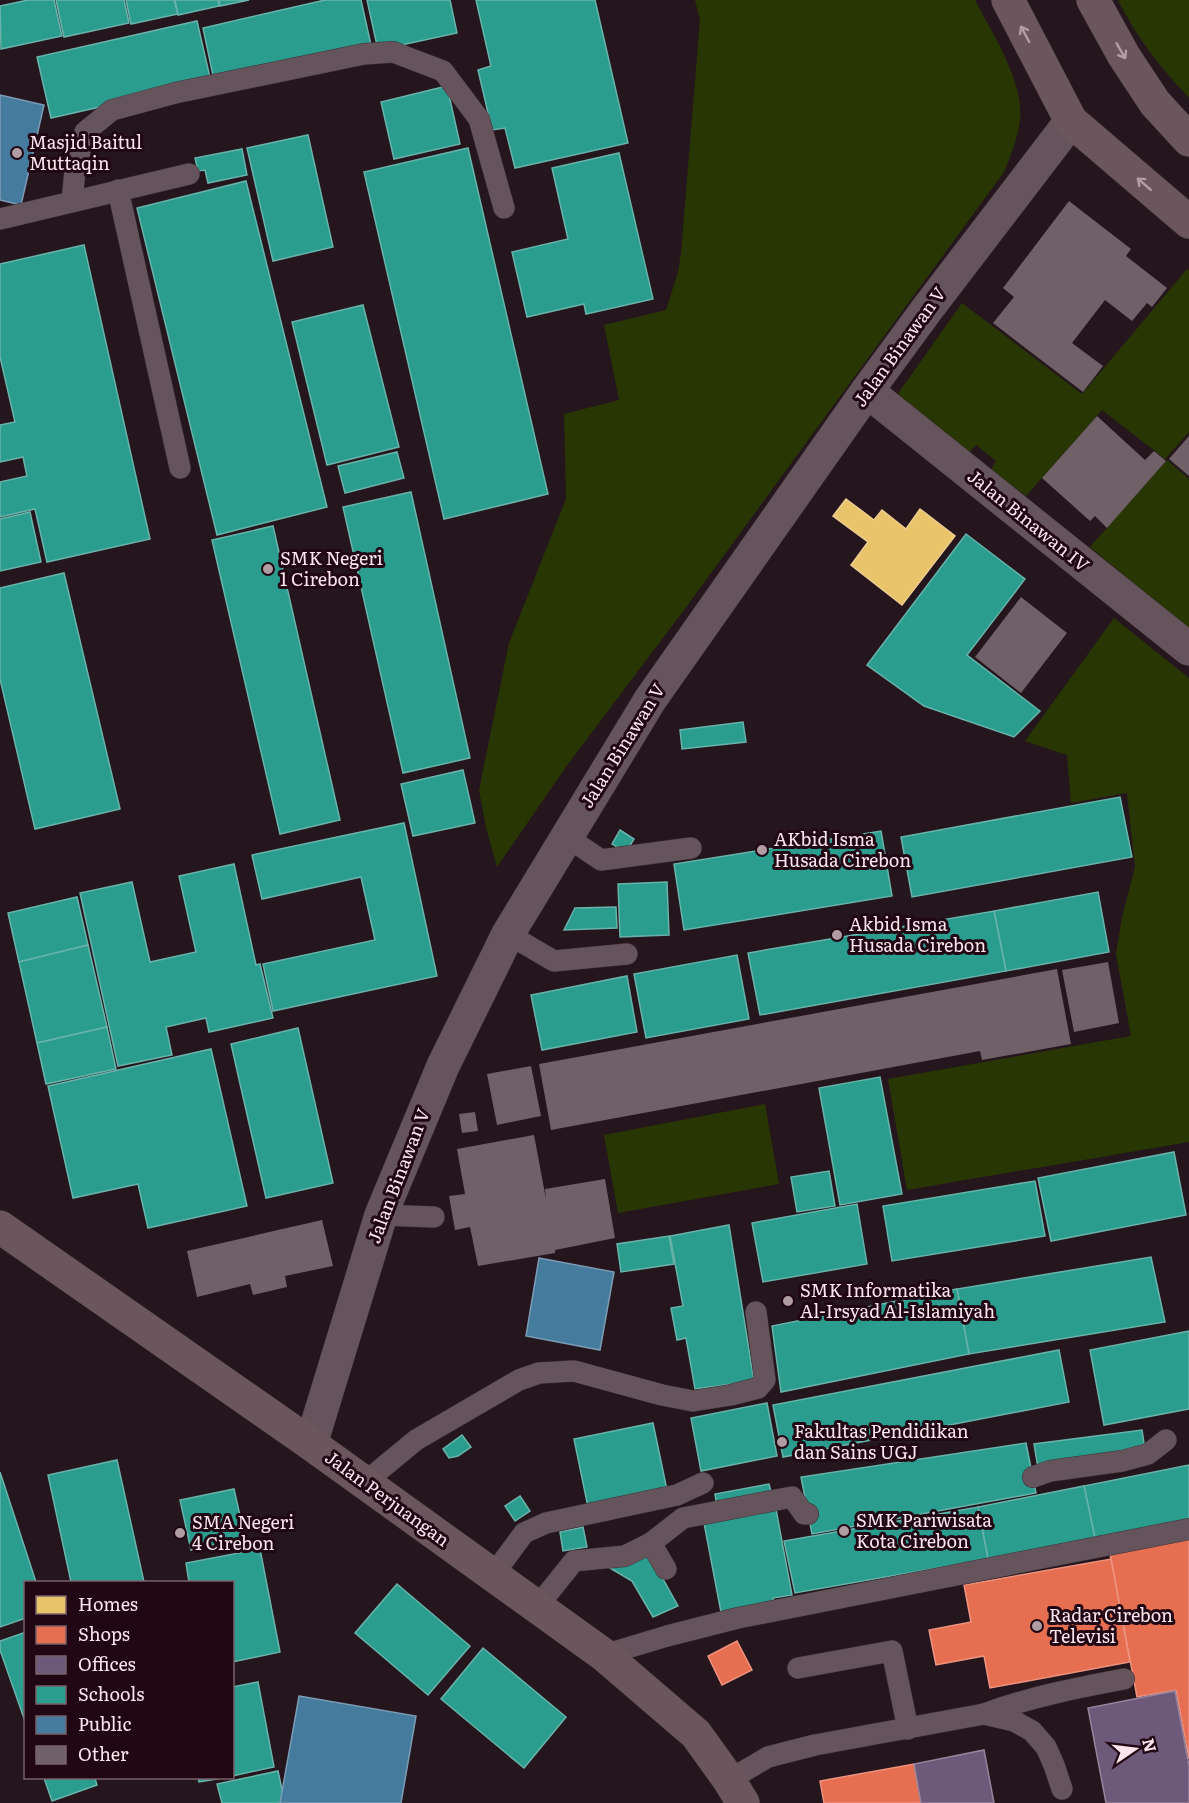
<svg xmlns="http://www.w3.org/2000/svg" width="1189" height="1803" font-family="Literata,serif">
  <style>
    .green { fill: #283604 }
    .homes { fill: #e9c46a; stroke: #eece91; stroke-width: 1.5 }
    .shops { fill: #e76f51; stroke: #ed9380; stroke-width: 1.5 }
    .offices { fill: #6d597a; stroke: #98839c; stroke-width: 1.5 }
    .schools { fill: #2a9d8f; stroke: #69b3ab; stroke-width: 1.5 }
    .public { fill: #457b9d; stroke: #7c9bb5; stroke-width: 1.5 }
    .building { fill: #6f6167 }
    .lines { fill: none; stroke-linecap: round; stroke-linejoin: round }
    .lane-casing { stroke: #3d3136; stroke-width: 22 }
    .street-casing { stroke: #3d3136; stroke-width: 34 }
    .secondary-casing { stroke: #3d3136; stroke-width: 34 }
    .lane { stroke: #66545c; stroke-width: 21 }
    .street { stroke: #66545c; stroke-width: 33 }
    .secondary { stroke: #6b565e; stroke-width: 33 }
    .oneway { stroke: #b39ea6 }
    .poi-dot { fill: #b09da4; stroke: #210713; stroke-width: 2 }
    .labels { text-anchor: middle; stroke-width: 6; stroke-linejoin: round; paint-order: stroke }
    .poi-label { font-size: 18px; fill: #fbe6ed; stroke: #210713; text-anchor: start }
    .street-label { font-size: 18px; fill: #fbe6ed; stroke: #210713 }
  </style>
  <rect width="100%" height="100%" fill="#25161d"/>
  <g class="green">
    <path d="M695,0H975C992,33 1024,81 1020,120C1018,138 1011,155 1004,172L687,606L568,764L497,867L486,828L479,790L509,643L566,499L564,414L619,400L604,325L666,310L678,272L681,253L700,20Z"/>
    <path d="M1118,0H1189V98C1161,68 1136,37 1118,0Z"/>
    <polygon points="1187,269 1189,271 1189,432 1165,459 1102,410 1026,496 991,470 996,461 976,445 968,454 897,395 962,303 1082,394"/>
    <polygon points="1167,460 1189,479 1189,629 1090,547"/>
    <polygon points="1114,618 1189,678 1189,1142 907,1190 888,1079 1131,1036 1116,954 1122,917 1135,867 1127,793 1071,803 1067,755 1025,741"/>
    <polygon points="765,1104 779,1184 618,1213 604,1135"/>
  </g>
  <polygon class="homes" points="846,499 874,520 882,510 906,529 920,509 955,536 902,605 851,565 868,542 833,516"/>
  <g class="shops">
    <polygon points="1189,1539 1189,1759 1176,1690 1137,1697 1110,1554"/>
    <polygon points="1111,1559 1130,1662 990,1688 984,1656 936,1665 929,1630 971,1622 964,1585"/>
    <polygon points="737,1641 752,1670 722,1685 708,1656"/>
    <polygon points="914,1764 921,1803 824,1803 820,1781"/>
  </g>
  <g class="offices">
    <polygon points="1175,1691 1189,1766 1189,1803 1106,1803 1088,1708"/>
    <polygon points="984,1750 994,1803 921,1803 914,1764"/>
  </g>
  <g class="schools">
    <polygon points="28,0 54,0 62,36 1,49 0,6"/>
    <polygon points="56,0 124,0 129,23 64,37"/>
    <polygon points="126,0 174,0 178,14 131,24"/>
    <polygon points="175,0 218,0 219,6 178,15"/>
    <polygon points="219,0 249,0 220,6"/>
    <polygon points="325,0 361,0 371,45 214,80 203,28"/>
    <polygon points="367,0 450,0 457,33 378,50"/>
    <polygon points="476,0 595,0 628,143 515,168 505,128 492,130 478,70 491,66"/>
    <polygon points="197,21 211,82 51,118 37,57"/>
    <polygon points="447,86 460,144 394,159 381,102"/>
    <polygon points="308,135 333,247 273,261 247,148"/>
    <polygon points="468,148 548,494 444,519 364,172"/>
    <polygon points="242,149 247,175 208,183 205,170 198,171 195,158"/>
    <polygon points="619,153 653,299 586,314 584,304 527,317 512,252 568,239 552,168"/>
    <polygon points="246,181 327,507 217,535 137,208"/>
    <polygon points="84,245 150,539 47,562 35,509 0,517 0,482 27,476 23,457 0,462 0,425 15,422 0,357 0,264"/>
    <polygon points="363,305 399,447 327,465 292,322"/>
    <polygon points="397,452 404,478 345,493 338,466"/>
    <polygon points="411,492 470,758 403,773 343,507"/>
    <polygon points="30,512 41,562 0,571 0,519"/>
    <polygon points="273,526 340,820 280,834 212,540"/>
    <polygon points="966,534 1025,579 967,655 1040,711 1014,737 924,706 867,665"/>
    <polygon points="64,573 120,809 35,829 0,679 0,588"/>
    <polygon points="743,722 746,742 682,749 680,730"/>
    <polygon points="463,770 475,823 413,836 401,784"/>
    <polygon points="1120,797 1132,857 912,897 901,837"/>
    <polygon points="404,823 437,976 273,1011 263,964 375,940 361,877 262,899 252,855"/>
    <polygon points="620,830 634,839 626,852 612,844"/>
    <polygon points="881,831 892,896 684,930 674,864"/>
    <polygon points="234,864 256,965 260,964 273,1018 209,1032 206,1018 166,1027 172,1055 118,1066 80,893 132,882 150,962 196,952 179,876"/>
    <polygon points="667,882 669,935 620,937 618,884"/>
    <polygon points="1098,892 1109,952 1006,971 994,911"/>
    <polygon points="77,897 88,945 19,962 8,913"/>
    <polygon points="616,907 617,928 564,930 575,908"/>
    <polygon points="994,911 1006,971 760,1015 748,953"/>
    <polygon points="88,945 107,1027 37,1043 19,962"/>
    <polygon points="737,955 749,1019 646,1038 634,974"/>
    <polygon points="627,976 637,1032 542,1050 531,995"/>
    <polygon points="107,1027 116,1069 46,1084 37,1043"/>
    <polygon points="298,1028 333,1183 266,1198 231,1044"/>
    <polygon points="211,1049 247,1206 148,1228 138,1184 73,1198 48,1086"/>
    <polygon points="880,1077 902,1194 840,1205 819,1088"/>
    <polygon points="1174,1152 1186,1215 1051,1241 1038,1178"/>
    <polygon points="829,1171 835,1206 797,1212 791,1177"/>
    <polygon points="1035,1181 1045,1236 892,1261 883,1206"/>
    <polygon points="857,1204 867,1264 763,1282 752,1223"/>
    <polygon points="729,1225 754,1381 695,1389 686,1338 677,1340 671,1308 683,1306 670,1236"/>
    <polygon points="669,1236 674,1264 621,1272 617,1244"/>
    <polygon points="1151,1257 1165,1322 969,1354 957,1289"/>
    <polygon points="957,1289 969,1354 781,1392 772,1326"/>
    <polygon points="1189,1331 1189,1409 1104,1425 1090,1350"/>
    <polygon points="1059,1350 1069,1402 783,1457 773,1405"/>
    <polygon points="767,1403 777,1456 701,1471 691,1418"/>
    <polygon points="653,1423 667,1490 588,1507 574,1439"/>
    <polygon points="1142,1430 1145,1450 1038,1468 1034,1444"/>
    <polygon points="462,1435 471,1447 458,1456 449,1458 443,1449"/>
    <polygon points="1026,1443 1036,1493 812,1534 801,1477"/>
    <polygon points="117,1460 144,1582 71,1582 48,1475"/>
    <polygon points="1189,1465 1189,1519 1095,1538 1084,1486"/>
    <polygon points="0,1472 36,1582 26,1582 26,1618 0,1627"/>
    <polygon points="769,1484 772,1496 717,1507 715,1494"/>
    <polygon points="1084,1486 1095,1538 988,1559 978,1507"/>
    <polygon points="234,1489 245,1538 191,1550 180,1500"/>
    <polygon points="520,1496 530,1511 515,1521 505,1506"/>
    <polygon points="775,1504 792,1595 773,1598 774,1602 721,1612 703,1518"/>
    <polygon points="978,1507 988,1559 795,1593 784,1541"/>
    <polygon points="583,1527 587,1547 563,1551 560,1532"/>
    <polygon points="260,1549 280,1652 232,1662 232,1582 189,1582 186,1563"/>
    <polygon points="648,1552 678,1606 653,1617 632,1581 610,1568"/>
    <polygon points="397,1584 470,1646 428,1695 355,1633"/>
    <polygon points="26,1632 26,1724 0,1650 0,1641"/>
    <polygon points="483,1648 566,1717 524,1768 441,1699"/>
    <polygon points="258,1682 274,1767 232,1776 232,1687"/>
    <polygon points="278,1771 285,1803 222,1803 217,1784"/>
    <polygon points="44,1778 95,1778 97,1785 52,1801"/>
    <polygon points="198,1778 223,1778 199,1782"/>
  </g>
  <g class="public">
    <polygon points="0,95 44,105 21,205 0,200"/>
    <polygon points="539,1258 614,1272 600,1350 526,1336"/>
    <polygon points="299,1696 416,1716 401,1803 280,1803"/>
  </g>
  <g class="building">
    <polygon points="1069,201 1131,249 1126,256 1167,288 1152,307 1147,303 1132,321 1105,300 1072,343 1103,366 1083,392 993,323 1014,297 1003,288"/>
    <polygon points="1097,416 1145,460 1154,451 1166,461 1107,528 1095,516 1090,521 1042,478"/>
    <polygon points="1189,436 1189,476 1169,459"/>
    <polygon points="1021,597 1067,633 1021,693 975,657"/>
    <polygon points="1108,962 1119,1023 1074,1032 1062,970"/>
    <polygon points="1057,969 1071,1044 982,1060 980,1051 551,1130 539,1064"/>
    <polygon points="531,1066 541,1116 497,1125 487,1074"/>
    <polygon points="475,1112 478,1131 462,1133 459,1114"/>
    <polygon points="534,1135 546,1199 545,1189 605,1179 615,1238 555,1250 555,1253 478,1266 470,1227 455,1230 449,1196 465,1194 457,1149"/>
    <polygon points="322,1220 333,1266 285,1276 287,1287 253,1295 250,1284 197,1297 187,1251"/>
  </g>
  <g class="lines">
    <defs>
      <g id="lane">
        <polyline points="118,190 180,468"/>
        <polyline points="72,201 75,170 85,132 112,110 175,93 364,54 393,52 443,71 479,119 504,208"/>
        <polyline points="0,219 189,174"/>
        <polyline points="567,837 601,860 691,848"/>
        <polyline points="508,934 554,961 627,954"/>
        <polyline points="381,1215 434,1217"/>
        <polyline points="1033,1477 1050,1471 1122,1461 1148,1454 1166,1440"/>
        <polyline points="364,1483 416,1440 519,1380 539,1373 574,1371 662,1395 693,1401 731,1395 758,1388 765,1380 756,1312"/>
        <polyline points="651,1543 683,1518 792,1497 804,1514 808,1514"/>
        <polyline points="493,1575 524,1533 546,1523 677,1495 703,1483"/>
        <polyline points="537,1607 574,1561 625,1556 651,1543 666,1569"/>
        <polyline points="604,1655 667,1636 738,1618 1189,1529"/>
        <polyline points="798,1668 892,1651 908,1729"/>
        <path d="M984,1714C1030,1697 1076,1688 1124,1679"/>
        <polyline points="729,1780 768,1757 815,1745 984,1714 1014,1721 1032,1731 1046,1747 1054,1765 1062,1789"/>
      </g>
      <g id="street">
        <polyline points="867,391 1189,649"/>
        <polyline points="311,1444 381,1215 443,1066 508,934 650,700 867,391 928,308 1071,121"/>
      </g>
      <g id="secondary">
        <polyline points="1008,0 1071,121 1189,222"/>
        <polyline points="1093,0 1124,56 1155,103 1189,140"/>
        <polyline points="0,1227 311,1444 604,1655 696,1734 729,1780 743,1803"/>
      </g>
    </defs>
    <use href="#lane" class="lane-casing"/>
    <use href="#street" class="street-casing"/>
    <use href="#secondary" class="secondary-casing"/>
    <use href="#lane" class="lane"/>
    <use href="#street" class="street"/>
    <use href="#secondary" class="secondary"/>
  </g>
  <defs><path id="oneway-shaft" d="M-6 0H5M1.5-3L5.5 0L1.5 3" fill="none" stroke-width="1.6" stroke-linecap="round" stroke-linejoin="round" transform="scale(1.5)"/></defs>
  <g class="oneway">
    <use href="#oneway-shaft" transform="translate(1025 34) rotate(-118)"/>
    <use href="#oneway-shaft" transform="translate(1121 51) rotate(60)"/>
    <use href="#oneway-shaft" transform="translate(1144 184) rotate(-139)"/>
  </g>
  <g class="poi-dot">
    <circle cx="17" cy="153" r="6"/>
    <circle cx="268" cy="569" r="6"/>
    <circle cx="762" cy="850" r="6"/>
    <circle cx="837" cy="935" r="6"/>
    <circle cx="788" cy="1301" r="6"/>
    <circle cx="782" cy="1442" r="6"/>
    <circle cx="844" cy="1531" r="6"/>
    <circle cx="180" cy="1533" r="6"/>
    <circle cx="1037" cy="1626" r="6"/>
  </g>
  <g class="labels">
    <g class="poi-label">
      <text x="29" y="149">Masjid Baitul<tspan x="29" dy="21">Muttaqin</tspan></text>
      <text x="280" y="565">SMK Negeri<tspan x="280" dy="21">1 Cirebon</tspan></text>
      <text x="774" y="846">AKbid Isma<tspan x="774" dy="21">Husada Cirebon</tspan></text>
      <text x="849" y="931">Akbid Isma<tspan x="849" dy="21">Husada Cirebon</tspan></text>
      <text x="800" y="1297">SMK Informatika<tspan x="800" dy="21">Al-Irsyad Al-Islamiyah</tspan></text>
      <text x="794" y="1438">Fakultas Pendidikan<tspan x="794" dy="21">dan Sains UGJ</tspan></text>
      <text x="856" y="1527">SMK Pariwisata<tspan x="856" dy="21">Kota Cirebon</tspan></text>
      <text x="192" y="1529">SMA Negeri<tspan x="192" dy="21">4 Cirebon</tspan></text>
      <text x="1049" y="1622">Radar Cirebon<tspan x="1049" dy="21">Televisi</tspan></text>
    </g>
    <g class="street-label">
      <text transform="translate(900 347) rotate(-54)" y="6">Jalan Binawan V</text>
      <text transform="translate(1028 521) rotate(39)" y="6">Jalan Binawan IV</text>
      <text transform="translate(623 746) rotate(-58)" y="6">Jalan Binawan V</text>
      <text transform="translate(399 1176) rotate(-69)" y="6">Jalan Binawan V</text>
      <text transform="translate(387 1499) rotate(36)" y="6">Jalan Perjuangan</text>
    </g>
  </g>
  <rect x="24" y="1581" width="210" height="198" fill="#210713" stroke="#78606a" stroke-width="1.5"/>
  <rect x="36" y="1596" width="30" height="18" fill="#e9c46a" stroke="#78606a" stroke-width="1.5"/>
  <text x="78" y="1611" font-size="18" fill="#fbe6ed">Homes</text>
  <rect x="36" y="1626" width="30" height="18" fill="#e76f51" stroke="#78606a" stroke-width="1.5"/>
  <text x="78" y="1641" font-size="18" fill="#fbe6ed">Shops</text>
  <rect x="36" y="1656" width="30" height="18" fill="#6d597a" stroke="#78606a" stroke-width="1.5"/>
  <text x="78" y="1671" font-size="18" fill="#fbe6ed">Offices</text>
  <rect x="36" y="1686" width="30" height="18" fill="#2a9d8f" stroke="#78606a" stroke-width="1.5"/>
  <text x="78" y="1701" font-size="18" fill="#fbe6ed">Schools</text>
  <rect x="36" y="1716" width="30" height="18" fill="#457b9d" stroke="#78606a" stroke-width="1.5"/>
  <text x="78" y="1731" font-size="18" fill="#fbe6ed">Public</text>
  <rect x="36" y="1746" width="30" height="18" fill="#6f6167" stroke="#78606a" stroke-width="1.5"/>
  <text x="78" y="1761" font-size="18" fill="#fbe6ed">Other</text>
  <g transform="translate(1135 1749) rotate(76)" stroke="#210713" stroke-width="4.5" paint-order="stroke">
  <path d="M0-4.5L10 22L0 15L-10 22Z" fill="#fbe6ed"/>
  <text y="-9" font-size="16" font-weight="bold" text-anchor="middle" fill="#fbe6ed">N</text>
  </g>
</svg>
